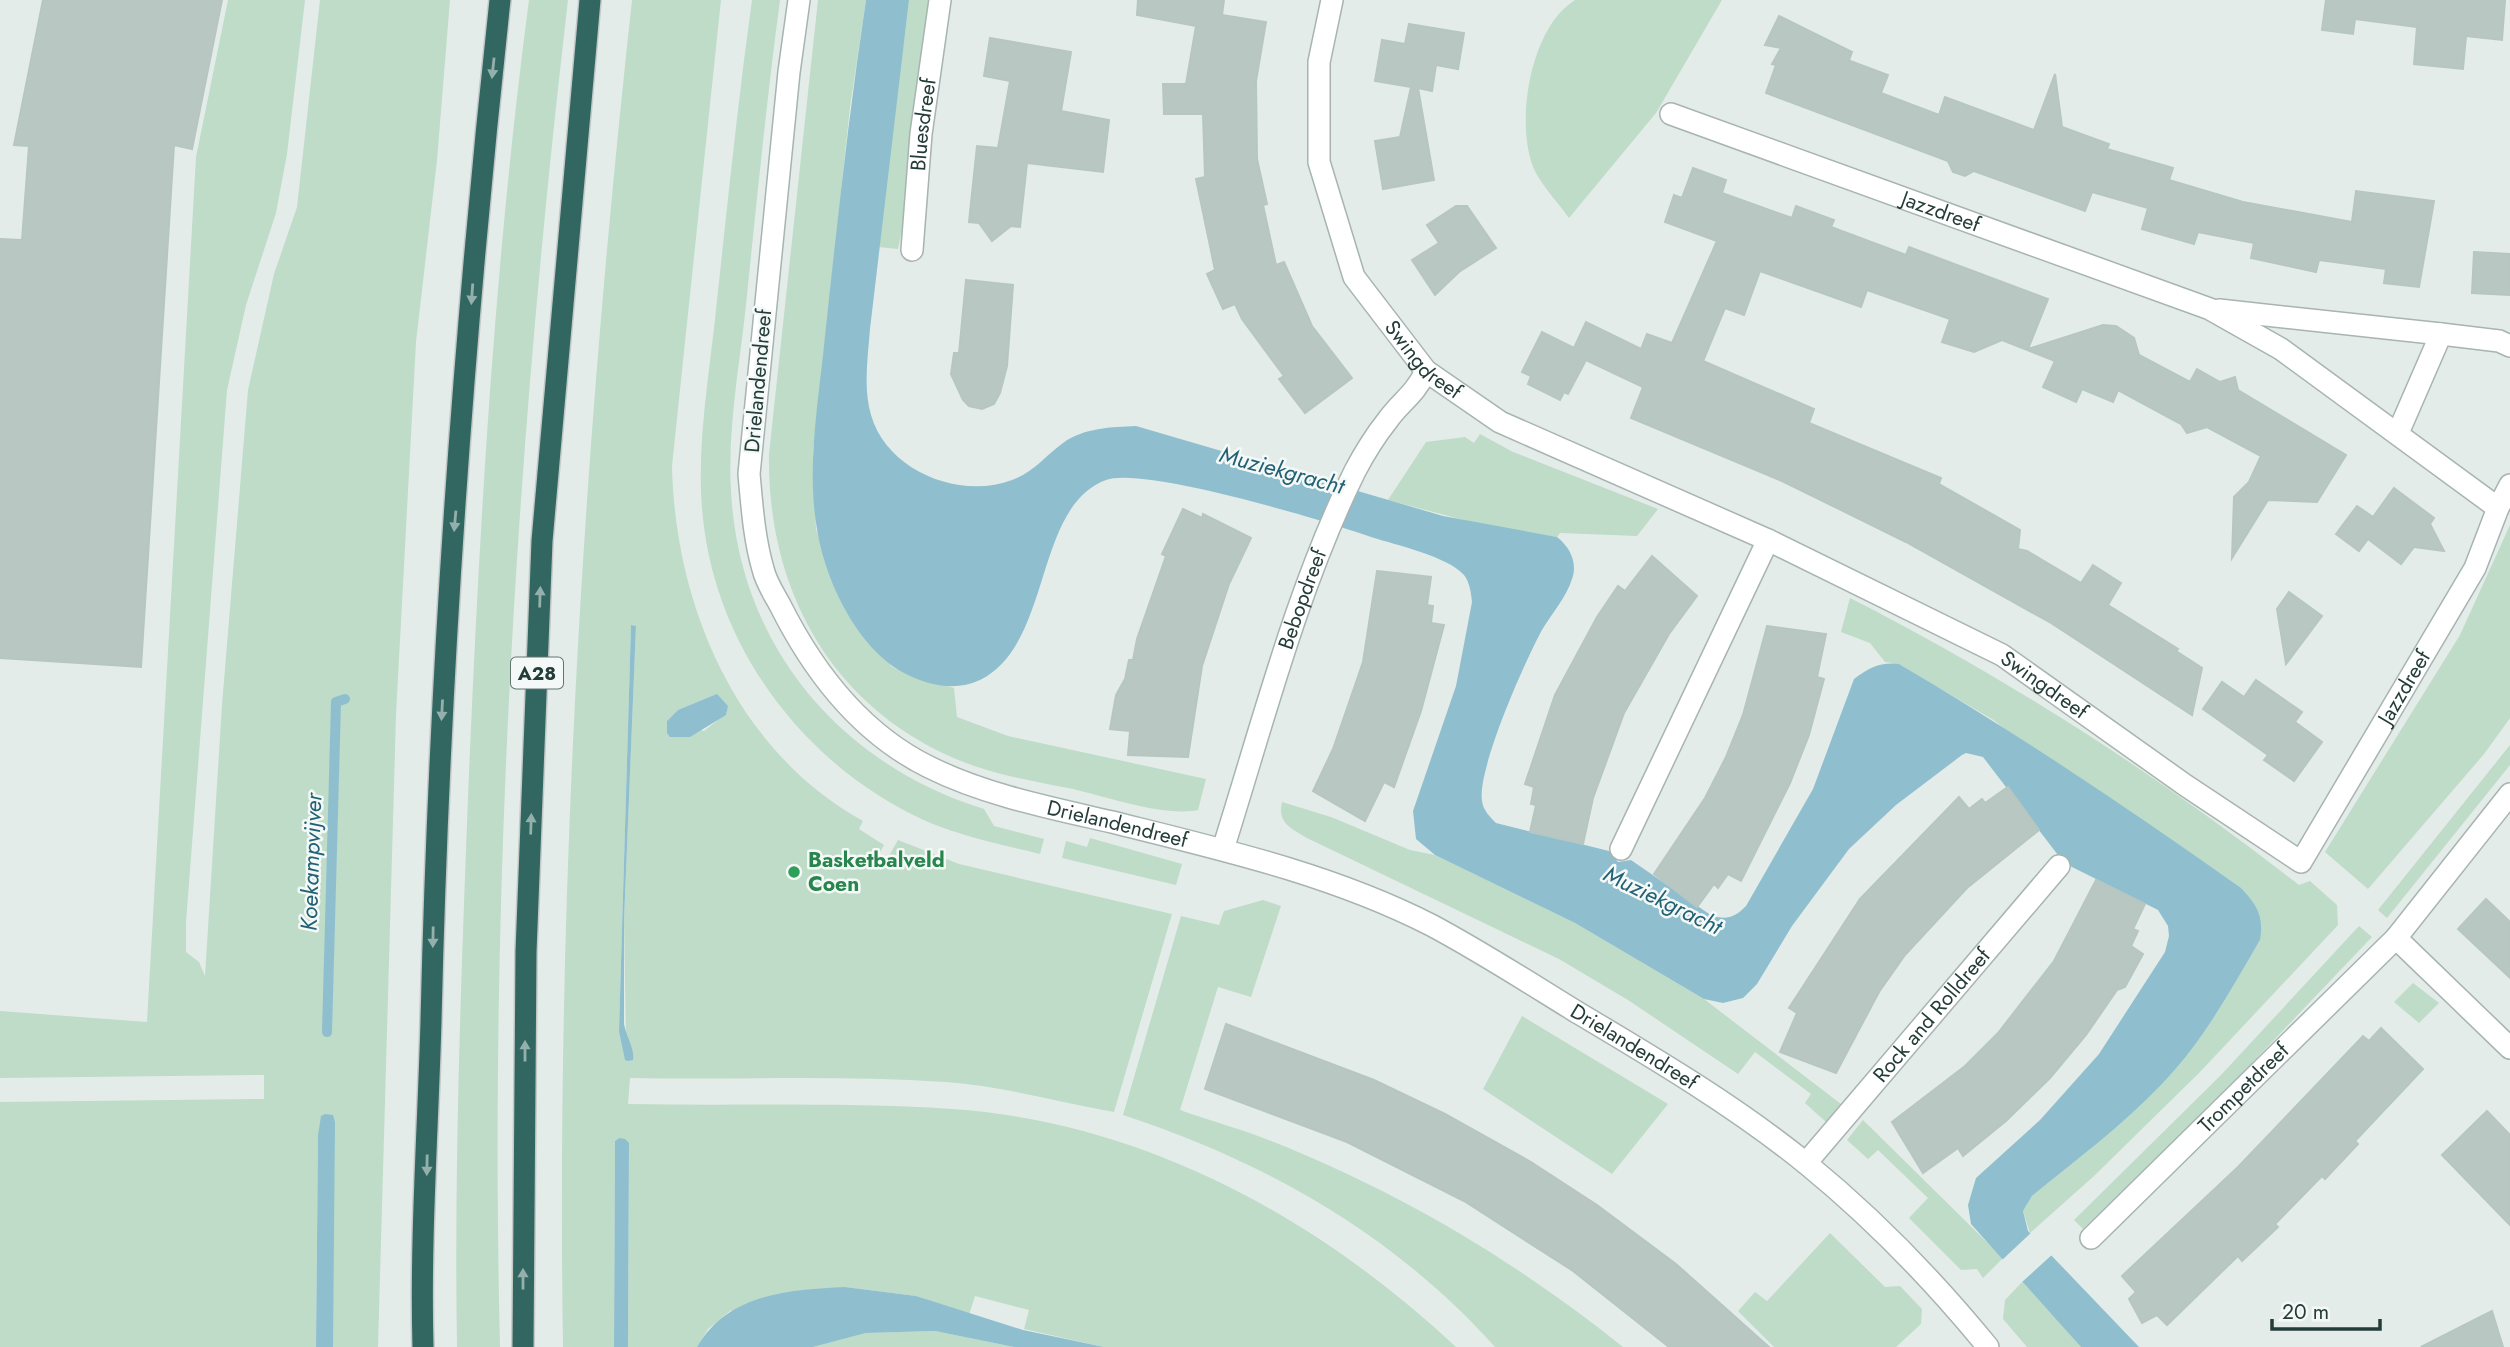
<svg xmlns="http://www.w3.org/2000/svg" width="2510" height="1347" font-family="Jost,sans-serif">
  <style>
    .green { fill: #bedcc8; fill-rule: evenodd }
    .water { fill: #8fbfce }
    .pier { fill: #e4ece9 }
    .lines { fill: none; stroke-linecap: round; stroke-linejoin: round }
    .stream { stroke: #8fbfce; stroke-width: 10 }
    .building { fill: #b9c7c2; stroke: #b6c6c1; stroke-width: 2 }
    .street-casing { stroke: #a7b4b0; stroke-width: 24 }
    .highway-casing { stroke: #c2c9c7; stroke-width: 24 }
    .street { stroke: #fff; stroke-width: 21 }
    .highway { stroke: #326761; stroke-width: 21 }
    .oneway { fill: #93b0ac }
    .leisure-dot { fill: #2e9e5b; stroke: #f4f9f7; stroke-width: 2.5 }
    .labels { text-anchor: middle; stroke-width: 5; stroke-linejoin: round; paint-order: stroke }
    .shield { fill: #f4f9f7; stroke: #627571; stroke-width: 2 }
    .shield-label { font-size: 19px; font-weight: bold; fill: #243d38 }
    .street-label { font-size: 21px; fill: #243d38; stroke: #f4f9f7 }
    .leisure-label { font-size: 21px; font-weight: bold; fill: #27864d; stroke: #f4f9f7; text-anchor: start }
    .water-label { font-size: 23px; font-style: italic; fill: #226175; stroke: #f4f9f7 }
  </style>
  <rect width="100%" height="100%" fill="#e4ece9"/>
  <g class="green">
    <polygon points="228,0 305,0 287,154 276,213 246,305 227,390 186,922 186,952 199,962 205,976 222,705 248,390 274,274 297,207 320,0 450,0 437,160 416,342 396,715 378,1347 333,1347 333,1115 318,1135 316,1347 0,1347 0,1102 264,1099 264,1075 0,1078 0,1011 147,1022 196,157"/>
    <path d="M529,0H568C516,446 489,898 500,1347H457C454,1164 461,980 468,798C479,531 494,265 529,0Z"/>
    <path d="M632,0H721L672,466C675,605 736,751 863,821L859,829L884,845L873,865L881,870L898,840L959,864L1172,914L1114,1112C1057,1102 1003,1086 946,1082C841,1075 735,1080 630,1078L628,1104C736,1106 845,1102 952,1109C1144,1122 1318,1218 1456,1347H1104L1024,1329L1029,1310L975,1296L969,1315L916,1296L845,1287L730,1311L708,1329L697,1347H628L629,1144L619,1138L615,1141L614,1347H563C556,897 583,447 632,0ZM631,625L636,626L624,921L626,1038L619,1031ZM717,695L727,713L704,731L667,721L678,710Z"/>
    <path d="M752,0H780C767,98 757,197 747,295C741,359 727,426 731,491C739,645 839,764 984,809L994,826L1044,839L1040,854C1003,845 964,837 928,822C798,764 705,635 701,490C699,427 711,363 717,300C728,200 738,100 752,0Z"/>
    <path d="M818,0H866L850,107L813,452L816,529L834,584L852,619L891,666L911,676L954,688L957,717L1008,736L1206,779L1198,810C1165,817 1107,797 1073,789C1034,781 993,775 956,759C829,705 767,587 769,454Z"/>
    <polygon points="909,0 930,0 912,114 906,211 898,249 878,247"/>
    <path d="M1575,0H1722L1656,113L1569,218C1558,202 1538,182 1532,164C1516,117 1531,27 1575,0Z"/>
    <polygon points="1480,434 1513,452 1658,509 1637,536 1560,533 1557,537 1490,527 1388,500 1426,442 1465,437 1474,443"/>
    <polygon points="2510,525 2510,718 2484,754 2368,889 2325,852 2460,635"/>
    <path d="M1850,598C2009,679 2158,775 2299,885L2310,881L2337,905L2338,925L2200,1072L2094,1176L2030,1233L2023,1211L2032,1196C2076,1160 2122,1126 2161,1085C2202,1043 2231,990 2260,940L1995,721L1899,664L1885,662L1870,643L1841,632Z"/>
    <polygon points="2510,745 2510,765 2387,918 2378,910"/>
    <path d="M1282,802L1331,817L1410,850L1435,855L1575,923L1704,999L1841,1104L1826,1122L1805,1103L1811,1094L1755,1052L1738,1074L1628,1000L1559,959L1307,838C1291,828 1277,823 1282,802Z"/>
    <polygon points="1090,838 1182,864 1176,885 1062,858 1066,841 1087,847"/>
    <path d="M1263,900L1281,906L1251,997L1218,987L1180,1110C1208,1120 1238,1128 1266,1139C1394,1189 1515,1260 1623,1347H1495C1395,1235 1264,1161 1123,1115L1181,916L1219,925L1224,911Z"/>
    <polygon points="2359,926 2372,937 2231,1085 2083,1229 2074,1220 2221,1075"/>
    <polygon points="2413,983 2439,1003 2419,1023 2394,1002"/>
    <polygon points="1522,1016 1668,1104 1612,1174 1483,1089"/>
    <polygon points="1863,1120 2003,1258 1983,1278 1977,1269 1961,1270 1909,1218 1928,1198 1878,1150 1868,1159 1847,1140"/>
    <polygon points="1830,1233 1885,1287 1900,1286 1922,1309 1921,1324 1896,1347 1774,1347 1738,1311 1755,1292 1767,1301"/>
    <polygon points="2024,1280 2081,1347 2027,1347 2003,1319 2005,1300"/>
    <polygon points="935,1331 1014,1347 813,1347 866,1333"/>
  </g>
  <g class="water">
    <path d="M866,0H909L870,329C868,356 863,388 871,415C887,471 960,500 1012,480C1034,472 1045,456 1063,443C1083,428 1112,427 1136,426L1443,516L1557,537C1570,547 1578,563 1572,579C1566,598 1552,613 1542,630C1525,661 1477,769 1482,801C1483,810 1490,817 1496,823L1609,851L1618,862L1631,860L1712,916C1728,920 1735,917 1746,906L1813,789L1854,679C1869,668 1880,662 1899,664C2017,733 2129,809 2241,888C2257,905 2264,916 2260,940C2231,990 2202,1043 2161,1085C2122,1126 2076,1160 2032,1196L2023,1211L2028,1231L2139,1347H2081L1971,1224L1968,1205L1976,1178L2040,1120L2099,1054L2165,952L2169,936L2168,926L2158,910L2064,863L1983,757L1966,753L1962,755L1896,805L1849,849L1792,926L1757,984L1743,998L1723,1003L1704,999L1575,923L1435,855L1416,839L1413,811L1456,686L1472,602C1471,593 1470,583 1464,575C1447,556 1396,545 1371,537C1326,521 1144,466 1106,480C1033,507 1053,644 980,680C955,692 927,685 904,673C857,648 825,580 817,529C806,466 819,399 825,336C837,224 849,112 866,0Z"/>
    <path d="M631,625L636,626L624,921V1024C626,1036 635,1049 633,1060L628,1061L625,1060L619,1031Z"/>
    <polygon points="717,694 728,706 726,715 690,737 670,737 667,733 667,721 678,710"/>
    <polygon points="325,1114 333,1115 335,1122 333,1347 316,1347 318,1135 321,1116"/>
    <polygon points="619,1138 625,1139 629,1143 628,1347 614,1347 615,1141"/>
    <path d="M845,1287L916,1296L1023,1330L1104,1347H1014L935,1331L866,1333L813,1347H697C728,1293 789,1290 845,1287Z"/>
  </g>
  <polygon class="pier" points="2033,1231 2054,1253 2022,1282 2001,1261"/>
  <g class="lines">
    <polyline class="stream" points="327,1032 336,702 345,699"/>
  </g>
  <g class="building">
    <polygon points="43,0 222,0 192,149 174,145 141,667 0,658 0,239 22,240 29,146 14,145"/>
    <polygon points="1138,0 1224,0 1222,15 1266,22 1256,81 1257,159 1267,204 1263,205 1276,265 1284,262 1312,326 1352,378 1305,413 1279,379 1284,376 1242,319 1235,304 1223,309 1207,274 1215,270 1196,179 1205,177 1203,114 1164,114 1163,84 1186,84 1196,26 1137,15"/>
    <polygon points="2326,0 2505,0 2502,40 2466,36 2463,69 2414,64 2417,27 2355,19 2353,34 2322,30"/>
    <polygon points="1779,16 1852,52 1849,60 1845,59 1888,75 1881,93 1939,115 1945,97 2034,130 2055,74 2062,127 2109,144 2107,149 2173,168 2169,180 2243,202 2352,222 2356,191 2434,201 2419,287 2384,283 2386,269 2319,260 2316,272 2251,258 2254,243 2198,232 2194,244 2142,229 2148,208 2092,192 2085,211 1974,171 1965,176 1953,172 1948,161 1766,93 1776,65 1772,64 1781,48 1765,45"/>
    <polygon points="1409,24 1464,33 1458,69 1436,65 1432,91 1418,88 1434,180 1383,189 1375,141 1400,137 1411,87 1375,81 1382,40 1405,44"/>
    <polygon points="990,38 1071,52 1061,111 1109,120 1103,172 1027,163 1020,227 1011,226 992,241 979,223 969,222 977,146 998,148 1010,81 984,76"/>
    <polygon points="1693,168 1726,180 1722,193 1792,218 1796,206 1834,220 1831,227 1906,255 1909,247 2048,299 2028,349 2103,325 2116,326 2134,338 2139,355 2190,382 2197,369 2220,382 2235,377 2238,390 2346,455 2317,502 2268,500 2232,558 2234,497 2249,482 2261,456 2207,427 2187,433 2181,424 2118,390 2113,402 2082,389 2076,402 2043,387 2055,361 2002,340 1974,352 1942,342 1950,319 1867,290 1861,307 1760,271 1744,315 1725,308 1703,361 1814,409 1809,423 1941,478 1939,484 2020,530 2018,549 2027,551 2081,583 2093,565 2121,583 2108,605 2178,649 2176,651 2202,668 2192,715 2051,623 1906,542 1782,481 1631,418 1643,387 1586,360 1568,394 1564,392 1560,400 1528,384 1531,376 1522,372 1542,332 1574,348 1586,322 1641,349 1647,334 1672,343 1717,241 1665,222 1674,195 1682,198"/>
    <polygon points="1456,206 1467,206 1496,248 1459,272 1435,295 1412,260 1439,243 1427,225"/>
    <polygon points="2474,252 2510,254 2510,295 2472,293"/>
    <polygon points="966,280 1013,285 1007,366 1000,393 994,404 982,409 969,406 963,400 951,374 954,353 959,353"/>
    <polygon points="2394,488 2434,518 2430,524 2444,551 2414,547 2401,564 2368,539 2359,551 2336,534 2357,506 2373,517"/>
    <polygon points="1183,509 1202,518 1203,514 1251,538 1229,584 1202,666 1188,757 1128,755 1130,731 1110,729 1116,695 1125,679 1129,660 1133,660 1137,639 1166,556 1162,554"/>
    <polygon points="1652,556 1697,596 1669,634 1624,713 1593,798 1583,844 1530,832 1536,805 1531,804 1534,787 1525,784 1555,695 1597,617 1618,586 1625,591"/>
    <polygon points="1377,571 1431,577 1427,605 1433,606 1431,623 1444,625 1421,711 1394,787 1384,782 1365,821 1313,791 1333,749 1363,662"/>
    <polygon points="2289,592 2322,616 2286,664 2277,609"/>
    <polygon points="1767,626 1826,634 1817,677 1824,679 1809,735 1790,783 1741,881 1728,874 1718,888 1714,884 1697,907 1654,874 1705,798 1726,757 1743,715"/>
    <polygon points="2256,680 2302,712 2295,722 2322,742 2294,781 2264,760 2268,755 2203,709 2222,682 2244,697"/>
    <polygon points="2008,787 2039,830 1967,888 1905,955 1879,992 1836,1073 1780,1052 1797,1013 1789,1008 1860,899 1959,797 1969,809 1982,799 1985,803"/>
    <polygon points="2096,880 2145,904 2133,929 2138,931 2131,946 2143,954 2125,987 2117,990 2086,1035 2050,1078 2006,1121 1963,1156 1958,1148 1923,1173 1892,1122 1965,1066 1998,1033 2054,961"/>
    <polygon points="2486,899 2510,922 2510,978 2458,929"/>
    <polygon points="1226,1024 1374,1080 1445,1114 1531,1162 1597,1205 1676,1264 1769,1347 1669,1347 1573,1271 1464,1201 1347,1142 1205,1089"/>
    <polygon points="2381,1028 2423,1069 2355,1141 2358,1144 2325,1179 2322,1176 2275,1224 2278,1227 2242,1261 2238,1256 2167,1325 2157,1315 2142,1323 2129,1299 2136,1292 2122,1276 2238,1167 2363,1036 2369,1041"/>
    <polygon points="2487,1111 2510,1135 2510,1225 2442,1155"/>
    <polygon points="2492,1311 2503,1347 2421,1347"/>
  </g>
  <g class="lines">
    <defs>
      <g id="street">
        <path id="s1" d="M799,0L789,72L749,474C752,506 754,538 763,569C766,582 774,594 780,605C813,671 860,733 929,767C985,795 1051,808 1112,822C1220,849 1331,874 1431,925C1480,951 1528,982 1575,1011C1654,1058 1737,1107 1808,1165C1874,1219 1934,1281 1988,1347"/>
        <path id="s2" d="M1332,0L1319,62V162L1354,277L1426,371L1500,422L1768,540L2002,655L2185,785L2301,862L2475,568L2498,508L2510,485"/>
        <path id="s3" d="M1671,114L2210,309L2281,349L2498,508"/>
        <path id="s4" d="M912,250L921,134L940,0"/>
        <polyline points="2219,310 2441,334 2499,341 2510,346"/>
        <polyline points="2398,433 2441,334"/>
        <path id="s5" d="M1223,849C1263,723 1296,591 1355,471C1364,454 1375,436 1387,421C1401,401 1414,396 1426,371"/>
        <polyline points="1621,849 1768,540"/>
        <polyline points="2396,938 2510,1048"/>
        <path id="s6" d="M1806,1163L2059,866"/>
        <path id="s7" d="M2091,1238L2396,938L2510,794"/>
      </g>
      <g id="highway">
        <path d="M423,1347C420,1239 428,1129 431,1021C439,680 463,339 500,0"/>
        <polyline points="523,1347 526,952 542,541 590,0"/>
      </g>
    </defs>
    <use href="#street" class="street-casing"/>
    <use href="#highway" class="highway-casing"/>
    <use href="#street" class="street"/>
    <use href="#highway" class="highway"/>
  </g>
  <defs><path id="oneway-solid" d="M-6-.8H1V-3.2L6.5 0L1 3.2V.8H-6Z" transform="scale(1.75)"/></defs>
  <g class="oneway">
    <use href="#oneway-solid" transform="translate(493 68) rotate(96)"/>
    <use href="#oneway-solid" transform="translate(472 294) rotate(94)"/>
    <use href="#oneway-solid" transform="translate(455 521) rotate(95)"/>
    <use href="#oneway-solid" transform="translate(540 597) rotate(-88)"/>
    <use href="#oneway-solid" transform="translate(442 710) rotate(93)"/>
    <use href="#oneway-solid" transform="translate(531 824) rotate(-88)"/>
    <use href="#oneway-solid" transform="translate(433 937) rotate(91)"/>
    <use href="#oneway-solid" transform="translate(525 1051) rotate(-90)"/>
    <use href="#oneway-solid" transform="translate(427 1165) rotate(91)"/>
    <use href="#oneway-solid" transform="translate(523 1279) rotate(-90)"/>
  </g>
  <circle class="leisure-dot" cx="794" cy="872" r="7"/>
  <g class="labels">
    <rect class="shield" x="511" y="657.5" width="52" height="31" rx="5"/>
    <g class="shield-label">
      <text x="537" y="680">A28</text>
    </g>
    <g class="street-label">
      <text dy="7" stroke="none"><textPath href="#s4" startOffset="126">Bluesdreef</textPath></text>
      <text dy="7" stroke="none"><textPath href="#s3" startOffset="287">Jazzdreef</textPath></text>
      <text dy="7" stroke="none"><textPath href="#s2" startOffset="392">Swingdreef</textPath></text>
      <text transform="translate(758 381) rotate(-85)" y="7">Drielandendreef</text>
      <text dy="7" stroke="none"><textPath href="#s5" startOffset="262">Bebopdreef</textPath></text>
      <text dy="7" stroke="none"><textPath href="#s2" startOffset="1097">Swingdreef</textPath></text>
      <text dy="7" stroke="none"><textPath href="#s2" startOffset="1612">Jazzdreef</textPath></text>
      <text dy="7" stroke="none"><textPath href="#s1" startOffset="1034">Drielandendreef</textPath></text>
      <text dy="7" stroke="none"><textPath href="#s6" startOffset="194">Rock and Rolldreef</textPath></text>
      <text dy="7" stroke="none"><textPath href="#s1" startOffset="1601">Drielandendreef</textPath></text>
      <text dy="7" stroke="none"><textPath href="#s7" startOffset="214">Trompetdreef</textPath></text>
    </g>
    <g class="leisure-label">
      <text x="808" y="867">Basketbalveld<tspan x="808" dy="24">Coen</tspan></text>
    </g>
    <g class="water-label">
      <text transform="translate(1282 470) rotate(15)" y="8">Muziekgracht</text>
      <text transform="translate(311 862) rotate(-88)" y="8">Koekampvijver</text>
      <text transform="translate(1663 900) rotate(26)" y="8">Muziekgracht</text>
    </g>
  </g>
  <path d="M2272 1319v10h108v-10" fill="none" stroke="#243d38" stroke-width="3.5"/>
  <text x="2282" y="1319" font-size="21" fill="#243d38" stroke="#f4f9f7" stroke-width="5" paint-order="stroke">20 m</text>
</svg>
